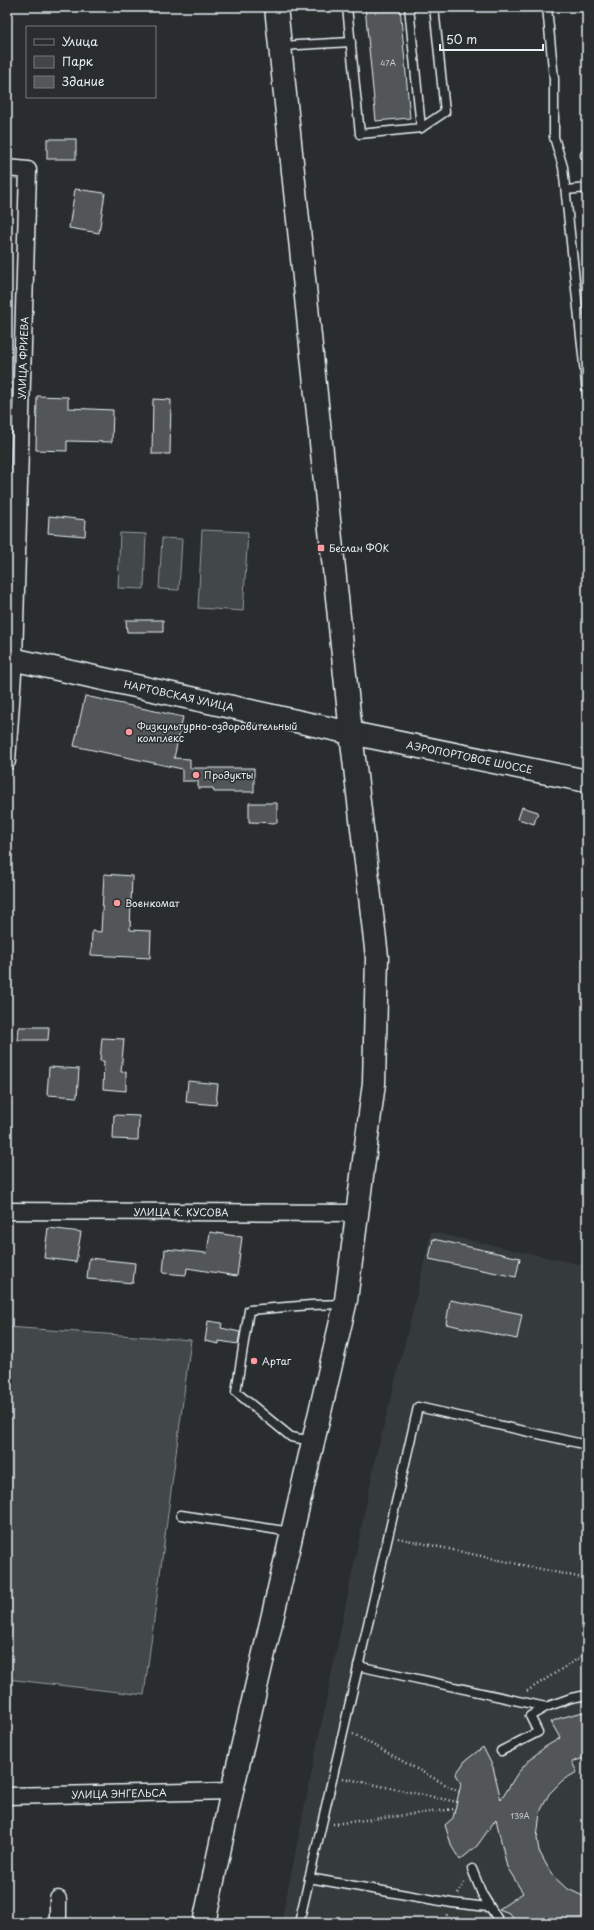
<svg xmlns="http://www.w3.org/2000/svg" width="594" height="1930" font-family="'Playpen Sans',sans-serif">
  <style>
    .built { fill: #363a3b }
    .green { fill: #424648; stroke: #959ca0 }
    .building { fill: #535759; stroke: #e8f1f8 }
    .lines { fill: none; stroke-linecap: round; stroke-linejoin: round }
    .lane-casing { stroke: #e8f1f8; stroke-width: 11 }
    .street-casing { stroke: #e8f1f8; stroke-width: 19 }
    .secondary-casing { stroke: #e8f1f8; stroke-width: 25 }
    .path { stroke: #e8f1f8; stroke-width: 2.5; stroke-dasharray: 1 3; stroke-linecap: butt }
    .lane { stroke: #2a2d2e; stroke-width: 8 }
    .street { stroke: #2a2d2e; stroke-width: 16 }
    .secondary { stroke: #2a2d2e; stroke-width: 22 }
    .poi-dot { fill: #ff9aa2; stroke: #2a2d2e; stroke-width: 1.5 }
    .labels { text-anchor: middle; stroke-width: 3; stroke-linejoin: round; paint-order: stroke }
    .number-label { font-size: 8px; fill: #c3cad0 }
    .street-label { font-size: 10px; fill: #e8f1f8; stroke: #2a2d2e }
    .poi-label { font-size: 10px; fill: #e8f1f8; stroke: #2a2d2e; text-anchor: start }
  </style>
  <rect width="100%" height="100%" fill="#2a2d2e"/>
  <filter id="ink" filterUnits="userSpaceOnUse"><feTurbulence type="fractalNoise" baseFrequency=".025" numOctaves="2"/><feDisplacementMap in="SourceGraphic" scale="8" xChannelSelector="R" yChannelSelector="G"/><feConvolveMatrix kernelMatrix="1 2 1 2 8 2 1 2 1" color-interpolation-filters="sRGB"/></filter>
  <g filter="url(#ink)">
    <polygon class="built" points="431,1232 587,1266 587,1923 281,1923 376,1456 413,1311"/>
    <g class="green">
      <polygon points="202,530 248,532 243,611 198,608"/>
      <polygon points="120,533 146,534 144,589 118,588"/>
      <polygon points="162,538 182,539 179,590 159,589"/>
      <polygon points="7,1327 191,1340 144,1695 7,1679"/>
    </g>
    <g class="building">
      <polygon points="365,7 400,7 410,118 376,121"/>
      <rect x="47" y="139" width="29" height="20"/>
      <polygon points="75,189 105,193 99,233 69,228"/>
      <polygon points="37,396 68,397 68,408 113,410 112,442 67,441 67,451 36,450"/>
      <polygon points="153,399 171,400 170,454 152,454"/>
      <polygon points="49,516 86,520 85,536 48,533"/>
      <polygon points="126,620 163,620 163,632 127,632"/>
      <polygon points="85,696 183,717 174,758 190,759 190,768 254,768 254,792 214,792 213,788 198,788 198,781 182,781 182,769 74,746"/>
      <polygon points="249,803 277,803 277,823 249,822"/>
      <polygon points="522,807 538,812 534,824 518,819"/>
      <polygon points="104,874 132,876 130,930 151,931 150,958 91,955 92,931 101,932"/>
      <polygon points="19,1027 49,1027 48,1040 18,1040"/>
      <polygon points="102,1038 124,1039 121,1072 126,1072 126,1091 103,1089 104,1061 100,1061"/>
      <polygon points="49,1067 79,1069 77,1097 47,1095"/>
      <polygon points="188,1081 218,1084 216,1105 186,1102"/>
      <polygon points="114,1115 139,1116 138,1140 113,1139"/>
      <polygon points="48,1228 81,1232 76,1262 44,1258"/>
      <polygon points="210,1232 242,1237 237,1276 187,1268 186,1275 163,1273 165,1249 207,1253"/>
      <polygon points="433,1239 520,1258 516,1277 429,1259"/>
      <polygon points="89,1258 135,1263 133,1283 87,1279"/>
      <polygon points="450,1300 522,1314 517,1339 446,1324"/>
      <polygon points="208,1321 222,1323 221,1328 240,1332 238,1344 219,1341 219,1344 205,1341"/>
      <polygon points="587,1711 587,1757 572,1762 577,1772 563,1780 549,1794 540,1812 537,1838 539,1851 552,1875 566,1888 587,1898 587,1923 517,1923 509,1913 499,1909 523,1893 507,1867 496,1819 477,1846 460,1860 452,1847 445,1825 453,1818 461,1784 456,1774 465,1761 483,1747 493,1767 501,1800 517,1774 530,1759 545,1747 560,1738 551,1722 560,1718"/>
    </g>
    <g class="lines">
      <defs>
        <g id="lane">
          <polyline points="347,7 360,134 421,128 409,7"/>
          <polyline points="547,7 554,79 554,137 563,167 587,393"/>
          <polyline points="281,46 351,42"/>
          <polyline points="421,128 445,112 434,7"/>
          <polyline points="585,155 587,154"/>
          <polyline points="566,190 587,188"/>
          <polyline points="312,1441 291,1437 236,1392 249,1310 311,1305 344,1304"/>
          <polyline points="181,1515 291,1532"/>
          <polyline points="358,1666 546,1707 571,1698 587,1695"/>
          <polyline points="501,1751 538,1732 530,1716 546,1707"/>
          <polyline points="472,1869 482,1894 500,1923"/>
          <polyline points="309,1878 452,1903 488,1907"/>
          <polyline points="299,1923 418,1407 587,1445"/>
        </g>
        <g id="street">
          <polyline points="7,168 28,170 14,659 7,761"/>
          <path id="s1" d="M7,1211L356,1213"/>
          <path id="s2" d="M7,1796L232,1791"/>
          <polyline points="58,1923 58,1899"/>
        </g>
        <g id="secondary">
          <path id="s3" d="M7,658L351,733L587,781"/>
          <polyline points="204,1923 232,1791 346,1300 374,1083 377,957 351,733 276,7"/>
        </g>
      </defs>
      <use href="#lane" class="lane-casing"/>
      <use href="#street" class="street-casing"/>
      <use href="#secondary" class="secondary-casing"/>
      <g class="path">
        <polyline points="398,1538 587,1579"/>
        <polyline points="527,1691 587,1653"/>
        <polyline points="353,1734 459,1792"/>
        <polyline points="343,1778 457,1802"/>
        <polyline points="333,1824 455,1809"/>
        <polyline points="458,1894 465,1881"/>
        <polyline points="444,1923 448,1912"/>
      </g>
      <use href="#lane" class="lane"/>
      <use href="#street" class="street"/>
      <use href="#secondary" class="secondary"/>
    </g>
  </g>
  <g class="poi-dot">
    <rect x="317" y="544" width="8" height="8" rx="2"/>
    <circle cx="129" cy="732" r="4"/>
    <circle cx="196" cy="775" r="4"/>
    <circle cx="117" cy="903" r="4"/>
    <circle cx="254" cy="1361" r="4"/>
  </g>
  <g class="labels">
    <g class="number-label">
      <text x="388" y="66">47А</text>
      <text x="520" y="1819">139А</text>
    </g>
    <g class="street-label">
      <text transform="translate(23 358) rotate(-88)" y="4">УЛИЦА ФРИЕВА</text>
      <text dy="4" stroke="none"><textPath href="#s3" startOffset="176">НАРТОВСКАЯ УЛИЦА</textPath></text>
      <text dy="4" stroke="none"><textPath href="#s3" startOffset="473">АЭРОПОРТОВОЕ ШОССЕ</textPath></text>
      <text dy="4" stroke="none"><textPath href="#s1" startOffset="174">УЛИЦА К. КУСОВА</textPath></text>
      <text dy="4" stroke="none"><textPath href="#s2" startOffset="112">УЛИЦА ЭНГЕЛЬСА</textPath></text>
    </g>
    <g class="poi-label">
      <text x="329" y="552">Беслан ФОК</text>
      <text x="137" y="730">Физкультурно-оздоровительный<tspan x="137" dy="12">комплекс</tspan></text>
      <text x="204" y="779">Продукты</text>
      <text x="125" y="907">Военкомат</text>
      <text x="262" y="1365">Артаг</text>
    </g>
  </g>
  <rect width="594" height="1930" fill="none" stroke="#2a2d2e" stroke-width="24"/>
  <rect x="12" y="12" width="570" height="1906" fill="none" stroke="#e8f1f8" stroke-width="1.5" filter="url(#ink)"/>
  <rect x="26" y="26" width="130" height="72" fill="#2a2d2e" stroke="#767b7f"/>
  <rect x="34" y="39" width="20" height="6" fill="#2a2d2e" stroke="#767b7f"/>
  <text x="62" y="46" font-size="12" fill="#e8f1f8">Улица</text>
  <rect x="34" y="56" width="20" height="12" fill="#424648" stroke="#767b7f"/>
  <text x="62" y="66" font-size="12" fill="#e8f1f8">Парк</text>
  <rect x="34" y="76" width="20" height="12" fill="#535759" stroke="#767b7f"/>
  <text x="62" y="86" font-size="12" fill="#e8f1f8">Здание</text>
  <path d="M440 44v6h103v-6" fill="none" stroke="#e8f1f8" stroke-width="2"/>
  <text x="446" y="44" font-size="12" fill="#e8f1f8" stroke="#2a2d2e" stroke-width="3" paint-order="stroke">50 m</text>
</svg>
